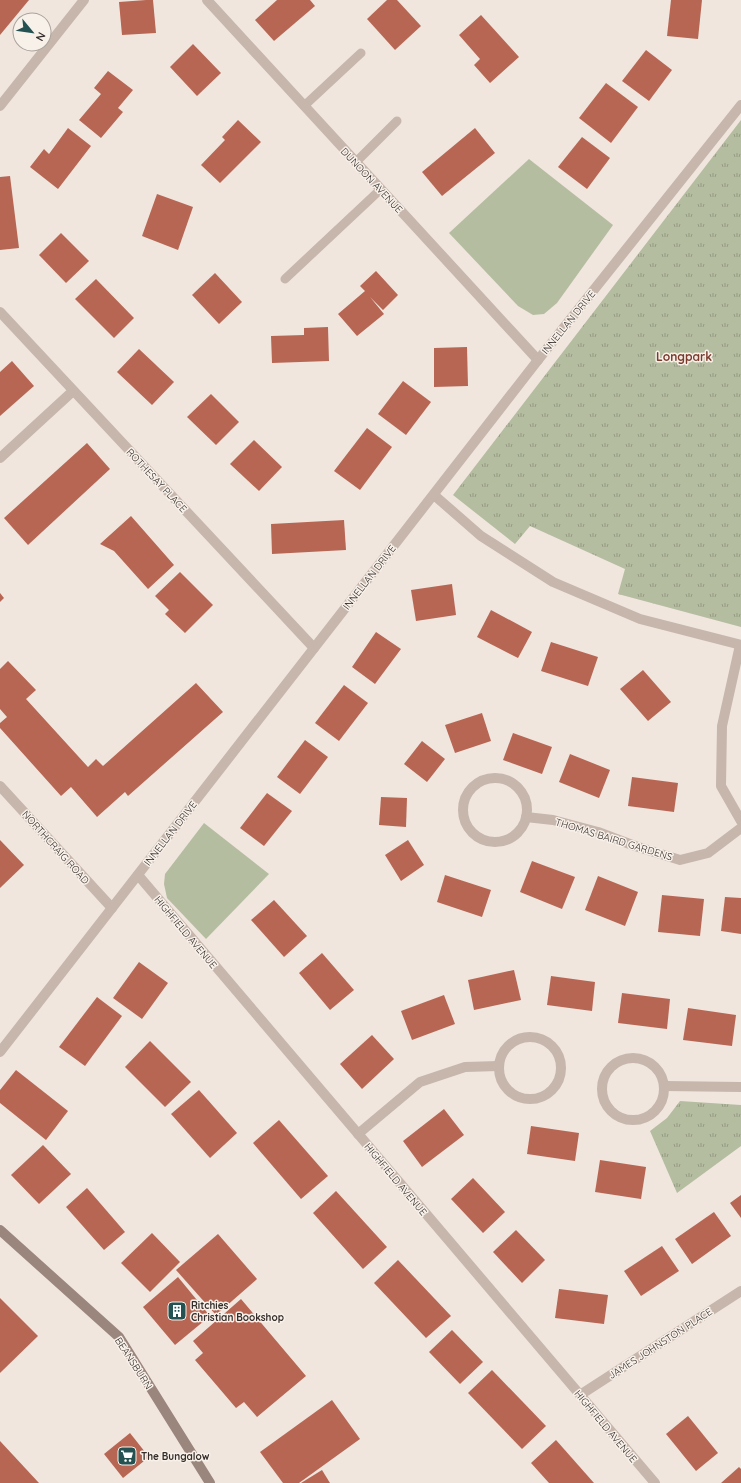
<svg xmlns="http://www.w3.org/2000/svg" width="741" height="1483" font-family="Quicksand,sans-serif">
  <style>
    .green { fill: #b5bda0 }
    .park { fill: url(#park-tufts) }
    .building { fill: #b76654 }
    .lines { fill: none; stroke-linecap: round; stroke-linejoin: round }
    .lane { stroke: #c6b6ac; stroke-width: 9 }
    .street { stroke: #c6b6ac; stroke-width: 10 }
    .secondary { stroke: #9a867d; stroke-width: 10 }
    .labels { text-anchor: middle; stroke-width: 3; stroke-linejoin: round; paint-order: stroke }
    .street-label { font-size: 10px; fill: #352d2a; stroke: #f8f1ea }
    .poi-label { font-size: 10px; font-weight: bold; fill: #352d2a; stroke: #f8f1ea; text-anchor: start }
    .quarter-label { font-size: 12px; font-weight: bold; fill: #7b3a2c; stroke: #f8f1ea }
  </style>
  <defs>
    <pattern id="park-tufts" width="24" height="20" patternUnits="userSpaceOnUse"><rect width="24" height="20" fill="#b5bda0"/><path d="M3 7l-1-3M5 7V3M7 7l1-3M15 17l-1-3M17 17v-4M19 17l1-3" fill="none" stroke="#949a83"/></pattern>
  </defs>
  <rect width="100%" height="100%" fill="#f0e6de"/>
  <g class="green">
    <polygon points="529,159 613,225 557,303 544,314 533,315 518,306 449,233"/>
    <polygon points="204,823 269,874 206,939 167,898 164,884 165,874"/>
  </g>
  <g class="park">
    <polygon points="741,120 741,627 618,594 625,569 530,526 515,544 453,495"/>
    <polygon points="680,1101 741,1105 741,1146 677,1193 650,1131 667,1118"/>
  </g>
  <g class="building">
    <polygon points="0,0 29,0 0,35"/>
    <polygon points="146,0 153,0 156,33 122,35 119,2"/>
    <polygon points="277,0 310,0 315,6 274,41 255,20"/>
    <polygon points="387,0 397,0 421,26 395,50 367,19"/>
    <polygon points="671,0 702,0 698,39 667,36"/>
    <polygon points="481,15 519,57 490,83 474,65 480,59 459,35"/>
    <polygon points="193,44 221,73 197,96 170,67"/>
    <polygon points="646,50 672,70 649,101 622,81"/>
    <polygon points="108,71 133,90 118,108 123,112 101,138 79,120 101,94 94,88"/>
    <polygon points="606,83 638,107 611,143 579,118"/>
    <polygon points="238,120 261,142 220,183 201,165 225,140 222,137"/>
    <polygon points="68,128 91,146 58,189 30,167 44,149 49,154"/>
    <polygon points="475,128 495,153 442,196 422,172"/>
    <polygon points="582,137 610,158 587,189 558,167"/>
    <polygon points="10,176 19,248 0,250 0,177"/>
    <polygon points="157,194 193,207 178,250 142,236"/>
    <polygon points="61,233 89,261 66,283 39,255"/>
    <polygon points="376,271 398,295 383,310 370,297 384,314 357,336 338,314 365,291 360,286"/>
    <polygon points="215,273 242,302 219,324 192,295"/>
    <polygon points="96,279 134,318 114,338 75,299"/>
    <polygon points="328,327 329,361 272,363 271,336 304,335 304,328"/>
    <polygon points="467,347 468,386 434,387 434,348"/>
    <polygon points="139,349 174,382 152,405 117,372"/>
    <polygon points="12,361 34,386 0,416 0,372"/>
    <polygon points="403,381 431,402 406,435 378,414"/>
    <polygon points="211,394 239,422 216,445 187,417"/>
    <polygon points="367,428 392,447 360,490 334,471"/>
    <polygon points="254,440 282,467 259,491 230,464"/>
    <polygon points="87,443 110,469 28,545 4,518"/>
    <polygon points="131,516 174,565 148,589 114,551 100,544"/>
    <polygon points="344,520 346,550 272,554 271,524"/>
    <polygon points="180,572 213,605 185,633 165,614 169,610 155,596"/>
    <polygon points="452,584 456,615 416,621 411,590"/>
    <polygon points="0,593 4,598 0,602"/>
    <polygon points="491,610 532,632 518,658 477,637"/>
    <polygon points="376,632 401,649 375,684 352,667"/>
    <polygon points="551,642 598,657 588,686 541,671"/>
    <polygon points="8,661 36,690 26,699 88,767 96,759 103,766 196,683 223,712 128,796 125,792 97,817 71,787 61,796 0,728 0,723 7,717 0,709 0,669"/>
    <polygon points="643,670 671,702 648,721 620,689"/>
    <polygon points="344,685 368,703 339,741 315,723"/>
    <polygon points="482,713 491,741 455,753 445,725"/>
    <polygon points="513,733 552,747 542,774 503,760"/>
    <polygon points="305,740 328,757 300,794 277,777"/>
    <polygon points="422,741 445,759 427,782 404,764"/>
    <polygon points="570,754 610,770 599,798 559,782"/>
    <polygon points="632,777 678,783 674,812 628,806"/>
    <polygon points="267,793 292,811 264,846 240,828"/>
    <polygon points="381,797 407,798 406,827 379,825"/>
    <polygon points="0,840 24,865 0,888"/>
    <polygon points="408,840 424,865 401,881 385,855"/>
    <polygon points="532,861 575,877 562,909 520,892"/>
    <polygon points="445,875 491,890 482,917 437,902"/>
    <polygon points="598,876 638,892 625,926 585,910"/>
    <polygon points="662,895 704,899 700,936 658,932"/>
    <polygon points="725,897 741,898 741,934 721,931"/>
    <polygon points="274,900 307,936 284,957 251,920"/>
    <polygon points="322,953 354,990 330,1010 299,973"/>
    <polygon points="139,962 168,983 142,1019 113,998"/>
    <polygon points="514,970 521,1000 474,1010 468,980"/>
    <polygon points="551,976 595,982 592,1011 547,1005"/>
    <polygon points="622,993 670,999 667,1029 618,1023"/>
    <polygon points="444,995 455,1024 412,1040 401,1011"/>
    <polygon points="97,997 122,1016 85,1066 59,1047"/>
    <polygon points="688,1008 736,1015 732,1046 683,1040"/>
    <polygon points="372,1035 394,1059 362,1089 340,1064"/>
    <polygon points="150,1041 191,1082 165,1107 125,1067"/>
    <polygon points="16,1070 68,1111 46,1140 0,1103 0,1090"/>
    <polygon points="199,1090 237,1133 210,1158 171,1114"/>
    <polygon points="444,1109 464,1135 422,1167 403,1141"/>
    <polygon points="279,1120 328,1176 301,1199 253,1143"/>
    <polygon points="531,1126 579,1133 575,1161 527,1154"/>
    <polygon points="43,1145 71,1174 39,1204 11,1175"/>
    <polygon points="600,1160 646,1167 641,1199 595,1192"/>
    <polygon points="473,1178 505,1212 483,1233 451,1199"/>
    <polygon points="87,1188 125,1232 104,1250 66,1207"/>
    <polygon points="336,1191 387,1247 363,1269 313,1213"/>
    <polygon points="741,1195 741,1218 730,1203"/>
    <polygon points="714,1212 731,1236 692,1264 675,1239"/>
    <polygon points="516,1230 545,1260 522,1283 493,1252"/>
    <polygon points="152,1233 180,1262 150,1292 121,1263"/>
    <polygon points="218,1234 257,1279 216,1315 176,1270"/>
    <polygon points="662,1246 679,1271 641,1296 624,1271"/>
    <polygon points="398,1260 451,1316 426,1338 374,1283"/>
    <polygon points="178,1277 210,1316 175,1345 143,1307"/>
    <polygon points="559,1289 608,1295 604,1324 555,1318"/>
    <polygon points="0,1298 38,1336 0,1373"/>
    <polygon points="241,1299 306,1376 257,1417 244,1402 236,1408 195,1360 203,1353 193,1341"/>
    <polygon points="452,1330 483,1362 460,1384 429,1352"/>
    <polygon points="492,1370 546,1426 522,1449 468,1393"/>
    <polygon points="332,1400 360,1439 299,1483 283,1483 260,1452"/>
    <polygon points="688,1416 718,1453 696,1471 666,1434"/>
    <polygon points="130,1433 149,1457 123,1478 104,1454"/>
    <polygon points="556,1440 594,1483 549,1483 531,1463"/>
    <polygon points="0,1441 39,1483 0,1483"/>
    <polygon points="739,1467 741,1469 741,1483 721,1483"/>
    <polygon points="322,1470 330,1483 301,1483"/>
  </g>
  <g class="lines">
    <g class="lane">
      <polyline points="304,106 361,53"/>
      <polyline points="356,162 397,121"/>
      <polyline points="285,279 381,189"/>
    </g>
    <g class="street">
      <polyline points="207,0 538,360"/>
      <polyline points="0,106 84,0"/>
      <polyline points="0,312 314,648"/>
      <polyline points="0,458 73,391"/>
      <polyline points="434,495 481,536 553,582 640,619 741,645"/>
      <polyline points="740,645 722,726 721,786 741,821"/>
      <circle cx="495" cy="810" r="32"/>
      <polyline points="0,786 112,908"/>
      <polyline points="526,817 553,820 598,832 635,846 680,860 708,853 741,828"/>
      <polyline points="138,875 655,1483"/>
      <circle cx="530" cy="1068" r="31"/>
      <polyline points="0,1052 538,360 741,105"/>
      <circle cx="633" cy="1089" r="31"/>
      <polyline points="664,1086 741,1087"/>
      <polyline points="358,1134 420,1082 465,1067 499,1066"/>
      <polyline points="580,1395 741,1291"/>
    </g>
    <polyline class="secondary" points="0,1230 119,1337 210,1483"/>
  </g>
  <defs>
    <symbol id="building-square" viewBox="-11 -11 22 22"><rect x="-9" y="-9" width="18" height="18" rx="4" fill="#245252" stroke="#f8f1ea"/><path d="M-4-6H4V6H1V3H-1V6H-4ZM-2.5-4.3h1.7v1.8h-1.7ZM.8-4.3h1.7v1.8H.8ZM-2.5-1h1.7V.8h-1.7ZM.8-1h1.7V.8H.8Z" fill="#fff"/></symbol>
    <symbol id="supermarket-square" viewBox="-11 -11 22 22"><rect x="-9" y="-9" width="18" height="18" rx="4" fill="#245252" stroke="#f8f1ea"/><path d="M-6-5.5h2.5l.6 2H6L4.5 2H-2.5L-4.4-4H-6ZM-1.5 3.2a1.3 1.3 0 1 0 .1 0ZM3 3.2a1.3 1.3 0 1 0 .1 0Z" fill="#fff"/></symbol>
  </defs>
  <g fill-rule="evenodd">
    <use href="#building-square" x="166" y="1300" width="22" height="22"/>
    <use href="#supermarket-square" x="116" y="1445" width="22" height="22"/>
  </g>
  <g class="labels">
    <g class="street-label">
      <text transform="translate(372 180) rotate(47)" y="4">DUNOON AVENUE</text>
      <text transform="translate(568 322) rotate(-51)" y="4">INNELLAN DRIVE</text>
      <text transform="translate(157 480) rotate(47)" y="4">ROTHESAY PLACE</text>
      <text transform="translate(369 577) rotate(-52)" y="4">INNELLAN DRIVE</text>
      <text transform="translate(170 833) rotate(-52)" y="4">INNELLAN DRIVE</text>
      <text transform="translate(614 839) rotate(17)" y="4">THOMAS BAIRD GARDENS</text>
      <text transform="translate(56 847) rotate(48)" y="4">NORTHCRAIG ROAD</text>
      <text transform="translate(186 932) rotate(50)" y="4">HIGHFIELD AVENUE</text>
      <text transform="translate(396 1179) rotate(50)" y="4">HIGHFIELD AVENUE</text>
      <text transform="translate(660 1343) rotate(-33)" y="4">JAMES JOHNSTON PLACE</text>
      <text transform="translate(134 1363) rotate(57)" y="4">BEANSBURN</text>
      <text transform="translate(606 1426) rotate(50)" y="4">HIGHFIELD AVENUE</text>
    </g>
    <g class="poi-label">
      <text x="191" y="1309">Ritchies<tspan x="191" dy="12">Christian Bookshop</tspan></text>
      <text x="141" y="1460">The Bungalow</text>
    </g>
    <g class="quarter-label">
      <text x="684" y="361">Longpark</text>
    </g>
  </g>
  <g transform="translate(32 32) rotate(119)"><circle r="19" fill="#f8f1ea" stroke="#aaa39d"/>
  <path d="M0-3L7 15L0 10L-7 15Z" fill="#245252"/>
  <text y="-6" font-size="11" font-weight="bold" text-anchor="middle" fill="#352d2a">N</text>
  </g>
</svg>
